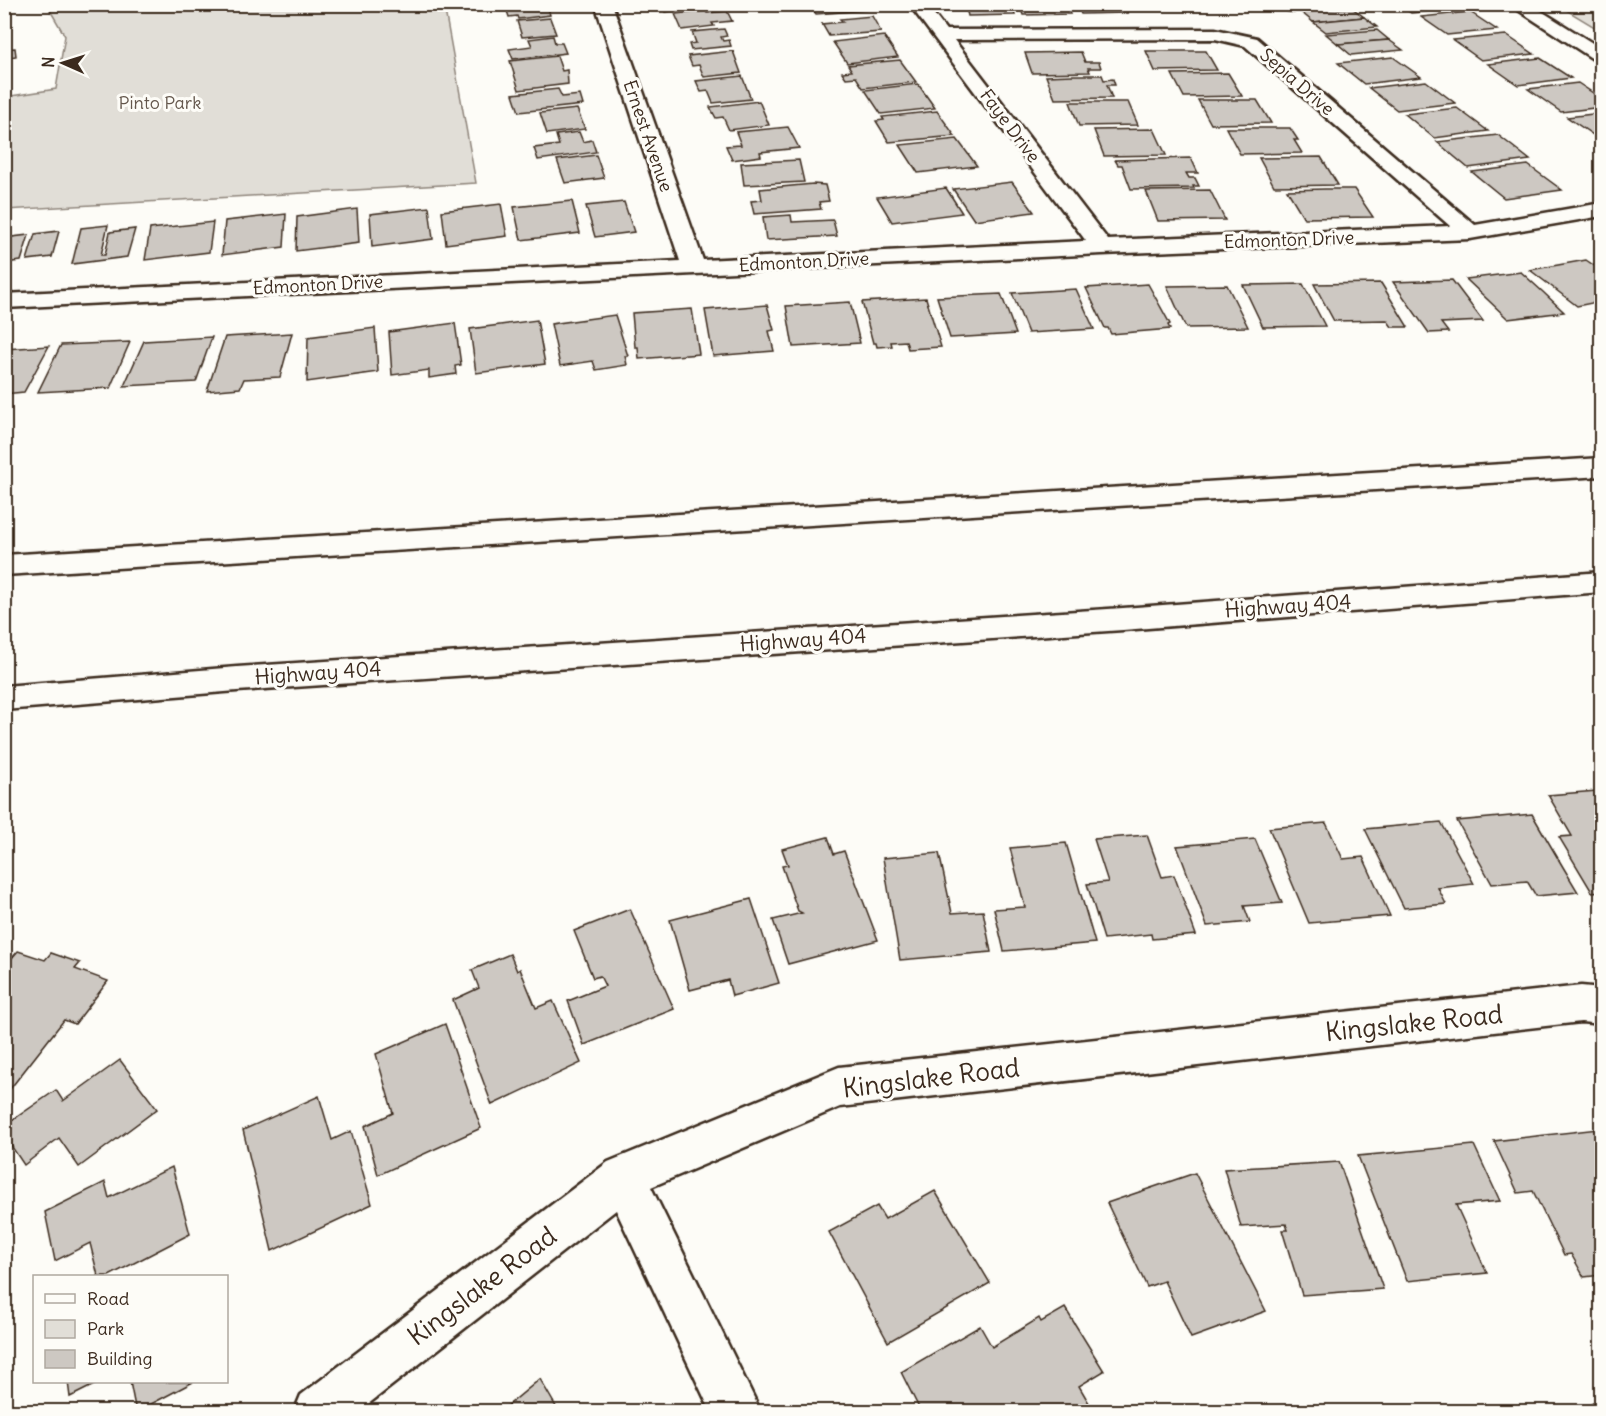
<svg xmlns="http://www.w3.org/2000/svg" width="1606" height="1416" font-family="Delius,sans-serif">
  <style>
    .green { fill: #e1ded7; stroke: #8e847a; stroke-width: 1.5 }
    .building { fill: #cdc8c2; stroke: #3b2a1e; stroke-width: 1.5 }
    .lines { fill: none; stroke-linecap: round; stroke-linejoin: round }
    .minor-casing { stroke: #3b2a1e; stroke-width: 5 }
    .highway-casing { stroke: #3b2a1e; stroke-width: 5 }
    .minor { fill: #fdfcf7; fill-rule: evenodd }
    .highway { fill: #fdfcf7; fill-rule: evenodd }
    .labels { text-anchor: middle; stroke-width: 6; stroke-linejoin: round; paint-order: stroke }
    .far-street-label { font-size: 18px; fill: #3b2a1e; stroke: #fdfcf7 }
    .far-park-label { font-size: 18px; fill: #64574c; stroke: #fdfcf7 }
    .street-label { font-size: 21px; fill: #3b2a1e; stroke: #fdfcf7 }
    .near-street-label { font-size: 26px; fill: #3b2a1e; stroke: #fdfcf7 }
  </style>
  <rect width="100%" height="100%" fill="#fdfcf7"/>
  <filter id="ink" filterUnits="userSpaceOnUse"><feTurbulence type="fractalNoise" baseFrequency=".0167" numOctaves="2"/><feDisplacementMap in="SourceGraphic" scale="12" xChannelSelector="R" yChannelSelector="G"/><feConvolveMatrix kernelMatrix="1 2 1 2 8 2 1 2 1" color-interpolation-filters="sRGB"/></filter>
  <g filter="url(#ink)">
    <g class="green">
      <polygon points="47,5 444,5 476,183 5,210 5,97 56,89 65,36"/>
      <polygon points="1558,5 1601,5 1601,31"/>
    </g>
    <g class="building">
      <polygon points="513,4 547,4 550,15 518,19 517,16 509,17 506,8 514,7"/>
      <polygon points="661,4 696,4 699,8 665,12"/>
      <polygon points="810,4 862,4 866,10 816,14"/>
      <polygon points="965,4 1011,4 1015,15 968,16"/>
      <polygon points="1019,4 1065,4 1070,14 1023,15"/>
      <polygon points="1077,4 1123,4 1128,13 1081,14"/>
      <polygon points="1273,4 1302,4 1294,13 1270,8"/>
      <polygon points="1398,4 1456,4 1462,8 1411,13"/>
      <polygon points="1351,7 1364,17 1313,22 1301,12"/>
      <polygon points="706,11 707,13 727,11 732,21 712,23 714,26 682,30 675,14"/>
      <polygon points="1470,12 1497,30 1447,35 1421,17"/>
      <polygon points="872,16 881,32 829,36 822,24 843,22 840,19"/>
      <polygon points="1364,17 1377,27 1326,32 1313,22"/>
      <polygon points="550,18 556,34 522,37 517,21"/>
      <polygon points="724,29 727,36 721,37 723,41 729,40 731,46 691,50 689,44 696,43 692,32"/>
      <polygon points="1377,30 1389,40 1338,44 1326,34"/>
      <polygon points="1506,35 1534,54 1481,60 1453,40"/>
      <polygon points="553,36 555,43 562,43 566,53 513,59 509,49 532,46 529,39"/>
      <polygon points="884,36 898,57 847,63 833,42"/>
      <polygon points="1389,40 1403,50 1351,55 1338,44"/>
      <polygon points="15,48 16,56 4,58 4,49"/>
      <polygon points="733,51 741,73 704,77 699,65 692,66 688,56"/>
      <polygon points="1146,51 1206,51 1217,70 1155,71"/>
      <polygon points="1081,52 1085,62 1099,62 1101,68 1088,68 1090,72 1032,73 1025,53"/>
      <polygon points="557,56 562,71 567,70 568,84 519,90 510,61"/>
      <polygon points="1393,57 1421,77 1364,84 1338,63"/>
      <polygon points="1540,58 1571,78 1518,85 1488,64"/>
      <polygon points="900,60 916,82 863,88 856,77 846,78 842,72 852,71 848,65"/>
      <polygon points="1228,73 1242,96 1184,97 1172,74"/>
      <polygon points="1073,75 1102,75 1104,80 1113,79 1115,85 1107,85 1112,98 1055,99 1046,76"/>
      <polygon points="742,76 751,99 713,103 708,91 701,92 696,81"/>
      <polygon points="1426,81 1455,103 1397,110 1369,88"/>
      <polygon points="1578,83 1602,99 1602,107 1561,112 1528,89"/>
      <polygon points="918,84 935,108 881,114 865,90"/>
      <polygon points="558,89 562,97 580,95 583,105 519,112 513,94"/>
      <polygon points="1198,100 1257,100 1271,123 1211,124"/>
      <polygon points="759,101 769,125 729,130 723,117 716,118 710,107"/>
      <polygon points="1070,102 1128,102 1138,125 1079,126"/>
      <polygon points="1457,108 1488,131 1434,138 1405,114"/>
      <polygon points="577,109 585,129 547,134 540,113"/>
      <polygon points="937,111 955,136 889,142 876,121 884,120 882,117"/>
      <polygon points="1602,113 1602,141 1567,117 1593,114"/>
      <polygon points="788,127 799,148 760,152 761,156 732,160 726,146 741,145 736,132"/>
      <polygon points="1226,128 1290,128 1298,140 1294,140 1302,153 1240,154"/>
      <polygon points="1154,129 1166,155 1104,156 1094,130"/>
      <polygon points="579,132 583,142 592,140 596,152 538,160 534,148 559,145 556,135"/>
      <polygon points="1498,135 1530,160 1468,168 1437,142"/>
      <polygon points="957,139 977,166 918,173 900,145"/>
      <polygon points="596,155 604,178 565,183 557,160"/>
      <polygon points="1321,157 1338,185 1274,186 1259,158"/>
      <polygon points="1191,158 1198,173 1186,173 1189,178 1195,178 1199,186 1193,186 1194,188 1131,189 1122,165 1118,165 1115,160"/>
      <polygon points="799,160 804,182 744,185 741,163"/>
      <polygon points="1528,165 1562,190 1504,198 1472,172"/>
      <polygon points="1012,182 1034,212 974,220 953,189"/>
      <polygon points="813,184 825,185 829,201 819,202 821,209 754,214 751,201 762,200 760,189"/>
      <polygon points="946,188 962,213 892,222 877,197"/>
      <polygon points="1325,189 1354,189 1373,217 1304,218 1287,190"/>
      <polygon points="1210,190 1225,220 1158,221 1146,191"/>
      <polygon points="572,201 580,233 521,240 514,207"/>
      <polygon points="624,202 634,232 595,237 586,206"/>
      <polygon points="501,204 507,236 446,244 442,211"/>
      <polygon points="429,207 433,239 372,247 370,214"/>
      <polygon points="357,209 359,243 296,251 297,217"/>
      <polygon points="286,214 284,247 222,255 225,221"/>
      <polygon points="791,215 792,222 833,220 837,236 766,240 763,217"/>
      <polygon points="213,222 209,252 145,260 150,229"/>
      <polygon points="108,225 101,255 105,255 110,232 135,229 127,257 72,264 81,228"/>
      <polygon points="59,231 52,257 27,260 35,234"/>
      <polygon points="29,235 21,261 4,263 4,238"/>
      <polygon points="1586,260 1602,271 1602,301 1577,306 1530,270"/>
      <polygon points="1521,272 1543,292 1564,312 1508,319 1466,279"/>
      <polygon points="1452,280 1483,321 1441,323 1448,332 1429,333 1393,282"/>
      <polygon points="1381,283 1408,327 1392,327 1387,320 1334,321 1314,284"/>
      <polygon points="1148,284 1170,324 1168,325 1170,329 1111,334 1108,328 1105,328 1086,288"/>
      <polygon points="1303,284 1325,326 1263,327 1243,285"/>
      <polygon points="1227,285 1248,327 1186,328 1167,286"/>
      <polygon points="1076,289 1094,329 1028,333 1012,293"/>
      <polygon points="1001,294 1016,334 950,338 937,297"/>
      <polygon points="926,298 941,347 908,349 906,341 891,342 892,346 877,347 876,343 873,343 862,302"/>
      <polygon points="850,302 860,343 793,347 786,306"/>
      <polygon points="767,305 774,330 769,331 774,351 713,356 705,310"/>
      <polygon points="692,309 699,354 639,359 638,347 635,347 632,313"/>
      <polygon points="615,315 628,356 625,356 627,365 596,370 593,361 560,366 551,324"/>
      <polygon points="537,320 545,364 476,373 470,329"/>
      <polygon points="455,323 461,365 455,366 456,374 429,378 429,370 392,375 389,332"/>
      <polygon points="375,328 378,372 307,382 308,337"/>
      <polygon points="292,333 280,377 244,379 240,388 207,391 225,337"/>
      <polygon points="212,337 196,382 124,386 144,341"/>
      <polygon points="130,342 110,388 38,392 61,345"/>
      <polygon points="49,346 24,392 4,394 4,349"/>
      <polygon points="1597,791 1602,799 1602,891 1592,892 1559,837 1572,836 1548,795"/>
      <polygon points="1532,814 1563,867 1578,892 1536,896 1527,881 1492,884 1457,821"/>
      <polygon points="1441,822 1474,884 1438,888 1446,904 1404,908 1365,829"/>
      <polygon points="1326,823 1343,859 1363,857 1390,916 1309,923 1269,828"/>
      <polygon points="1147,835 1162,877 1174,875 1196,935 1152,939 1151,934 1104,939 1087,884 1108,882 1094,839"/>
      <polygon points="828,837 834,854 844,851 878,940 788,964 773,920 802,913 798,911 782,866 788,865 782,849"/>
      <polygon points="1255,839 1282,903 1244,906 1250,922 1207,926 1177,846"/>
      <polygon points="1066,843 1095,943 1004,951 994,909 1025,907 1010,848"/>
      <polygon points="939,853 952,913 983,911 991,952 900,960 883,858"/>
      <polygon points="751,899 779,983 732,996 728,980 690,990 670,920"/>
      <polygon points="630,909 674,1009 584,1045 568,1001 605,986 600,976 593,978 574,931"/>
      <polygon points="18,951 45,960 51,953 80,963 75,969 108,981 75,1024 64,1020 10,1089 4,1087 4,967"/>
      <polygon points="510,954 517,971 520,969 536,1008 553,1001 581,1063 492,1105 453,1000 479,988 472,970"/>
      <polygon points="445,1024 481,1128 378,1175 365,1126 393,1113 376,1054"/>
      <polygon points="120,1060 157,1109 79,1167 59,1138 24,1165 4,1135 4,1126 56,1090 63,1101"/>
      <polygon points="319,1096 332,1140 351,1131 372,1204 272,1251 243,1130"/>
      <polygon points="1598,1129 1602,1137 1602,1275 1584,1277 1571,1254 1564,1255 1533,1191 1518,1193 1494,1141"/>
      <polygon points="1474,1145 1500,1201 1456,1205 1487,1273 1407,1281 1358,1156"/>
      <polygon points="1339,1162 1383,1289 1302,1295 1282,1230 1288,1230 1286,1224 1241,1227 1224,1169"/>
      <polygon points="172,1167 190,1234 109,1276 98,1276 90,1243 55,1261 45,1212 105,1182 109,1198"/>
      <polygon points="1195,1173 1266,1311 1191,1338 1164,1281 1147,1287 1107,1203"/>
      <polygon points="935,1191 990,1283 888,1342 829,1232 877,1206 885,1219"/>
      <polygon points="1065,1308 1104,1371 1079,1386 1089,1403 1075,1412 921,1412 901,1372 980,1326 992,1347 1039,1318 1041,1322"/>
      <polygon points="540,1379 559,1412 500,1412"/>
      <polygon points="68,1382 100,1382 70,1397"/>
      <polygon points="130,1382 193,1382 136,1412"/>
      <polygon points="1602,1396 1602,1412 1581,1412"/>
    </g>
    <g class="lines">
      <defs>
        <g id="minor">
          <path d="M595,4H612L703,260L1086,241L909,4H926L946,30L1215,29L1257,38L1475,225L1602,203V216L1470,239L1102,254L4,308V294L680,261ZM1215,39L1245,46L1450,226L1108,240L954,40Z"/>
          <polygon points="1509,4 1530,4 1602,49 1602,62 1596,61"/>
          <polygon points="1581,986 1602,988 1602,1024 1581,1022 840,1107 651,1187 761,1412 711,1412 616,1210 358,1412 294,1412 301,1395 608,1162 839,1067"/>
        </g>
        <g id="highway">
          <polygon points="1602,458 1602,476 4,575 4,555"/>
          <polygon points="1602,572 1602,592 1123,630 237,691 4,710 4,686 237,667 1123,608"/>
        </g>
      </defs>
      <use href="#minor" class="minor-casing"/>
      <use href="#highway" class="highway-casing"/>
      <use href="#minor" class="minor"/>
      <use href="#highway" class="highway"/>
    </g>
  </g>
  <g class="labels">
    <g class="far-street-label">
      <text transform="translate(1297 82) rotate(41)" y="6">Sepia Drive</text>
      <text transform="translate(1010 126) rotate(53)" y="6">Faye Drive</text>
      <text transform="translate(648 136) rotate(71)" y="6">Ernest Avenue</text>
      <text transform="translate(1289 240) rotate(-2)" y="6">Edmonton Drive</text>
      <text transform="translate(804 262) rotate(-3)" y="6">Edmonton Drive</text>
      <text transform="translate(318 285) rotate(-3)" y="6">Edmonton Drive</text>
    </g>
    <g class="far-park-label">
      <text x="160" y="109">Pinto Park</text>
    </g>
    <g class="street-label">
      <text transform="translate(1288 606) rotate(-4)" y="7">Highway 404</text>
      <text transform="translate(803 640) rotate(-4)" y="7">Highway 404</text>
      <text transform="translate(318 673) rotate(-4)" y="7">Highway 404</text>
    </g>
    <g class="near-street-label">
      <text transform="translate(1414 1023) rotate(-6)" y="9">Kingslake Road</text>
      <text transform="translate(931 1078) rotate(-7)" y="9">Kingslake Road</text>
      <text transform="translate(482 1286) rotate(-37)" y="9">Kingslake Road</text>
    </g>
  </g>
  <rect width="1606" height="1416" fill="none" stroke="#fdfcf7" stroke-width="24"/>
  <rect x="12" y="12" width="1582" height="1392" fill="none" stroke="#3b2a1e" stroke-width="2" filter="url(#ink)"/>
  <rect x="33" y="1275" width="195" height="108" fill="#fdfcf7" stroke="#afa8a0" stroke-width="1.5"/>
  <rect x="45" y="1294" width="30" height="9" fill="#fdfcf7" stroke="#afa8a0" stroke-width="1.5"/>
  <text x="87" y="1305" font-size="18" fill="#3b2a1e">Road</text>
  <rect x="45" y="1320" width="30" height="18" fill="#e1ded7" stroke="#afa8a0" stroke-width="1.5"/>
  <text x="87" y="1335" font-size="18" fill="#3b2a1e">Park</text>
  <rect x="45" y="1350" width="30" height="18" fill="#cdc8c2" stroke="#afa8a0" stroke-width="1.5"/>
  <text x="87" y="1365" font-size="18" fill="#3b2a1e">Building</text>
  <g transform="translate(63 63) rotate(273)" stroke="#fdfcf7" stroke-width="4.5" paint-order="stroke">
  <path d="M0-4.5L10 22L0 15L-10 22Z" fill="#3b2a1e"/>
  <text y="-9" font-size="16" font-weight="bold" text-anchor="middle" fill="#3b2a1e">N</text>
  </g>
</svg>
